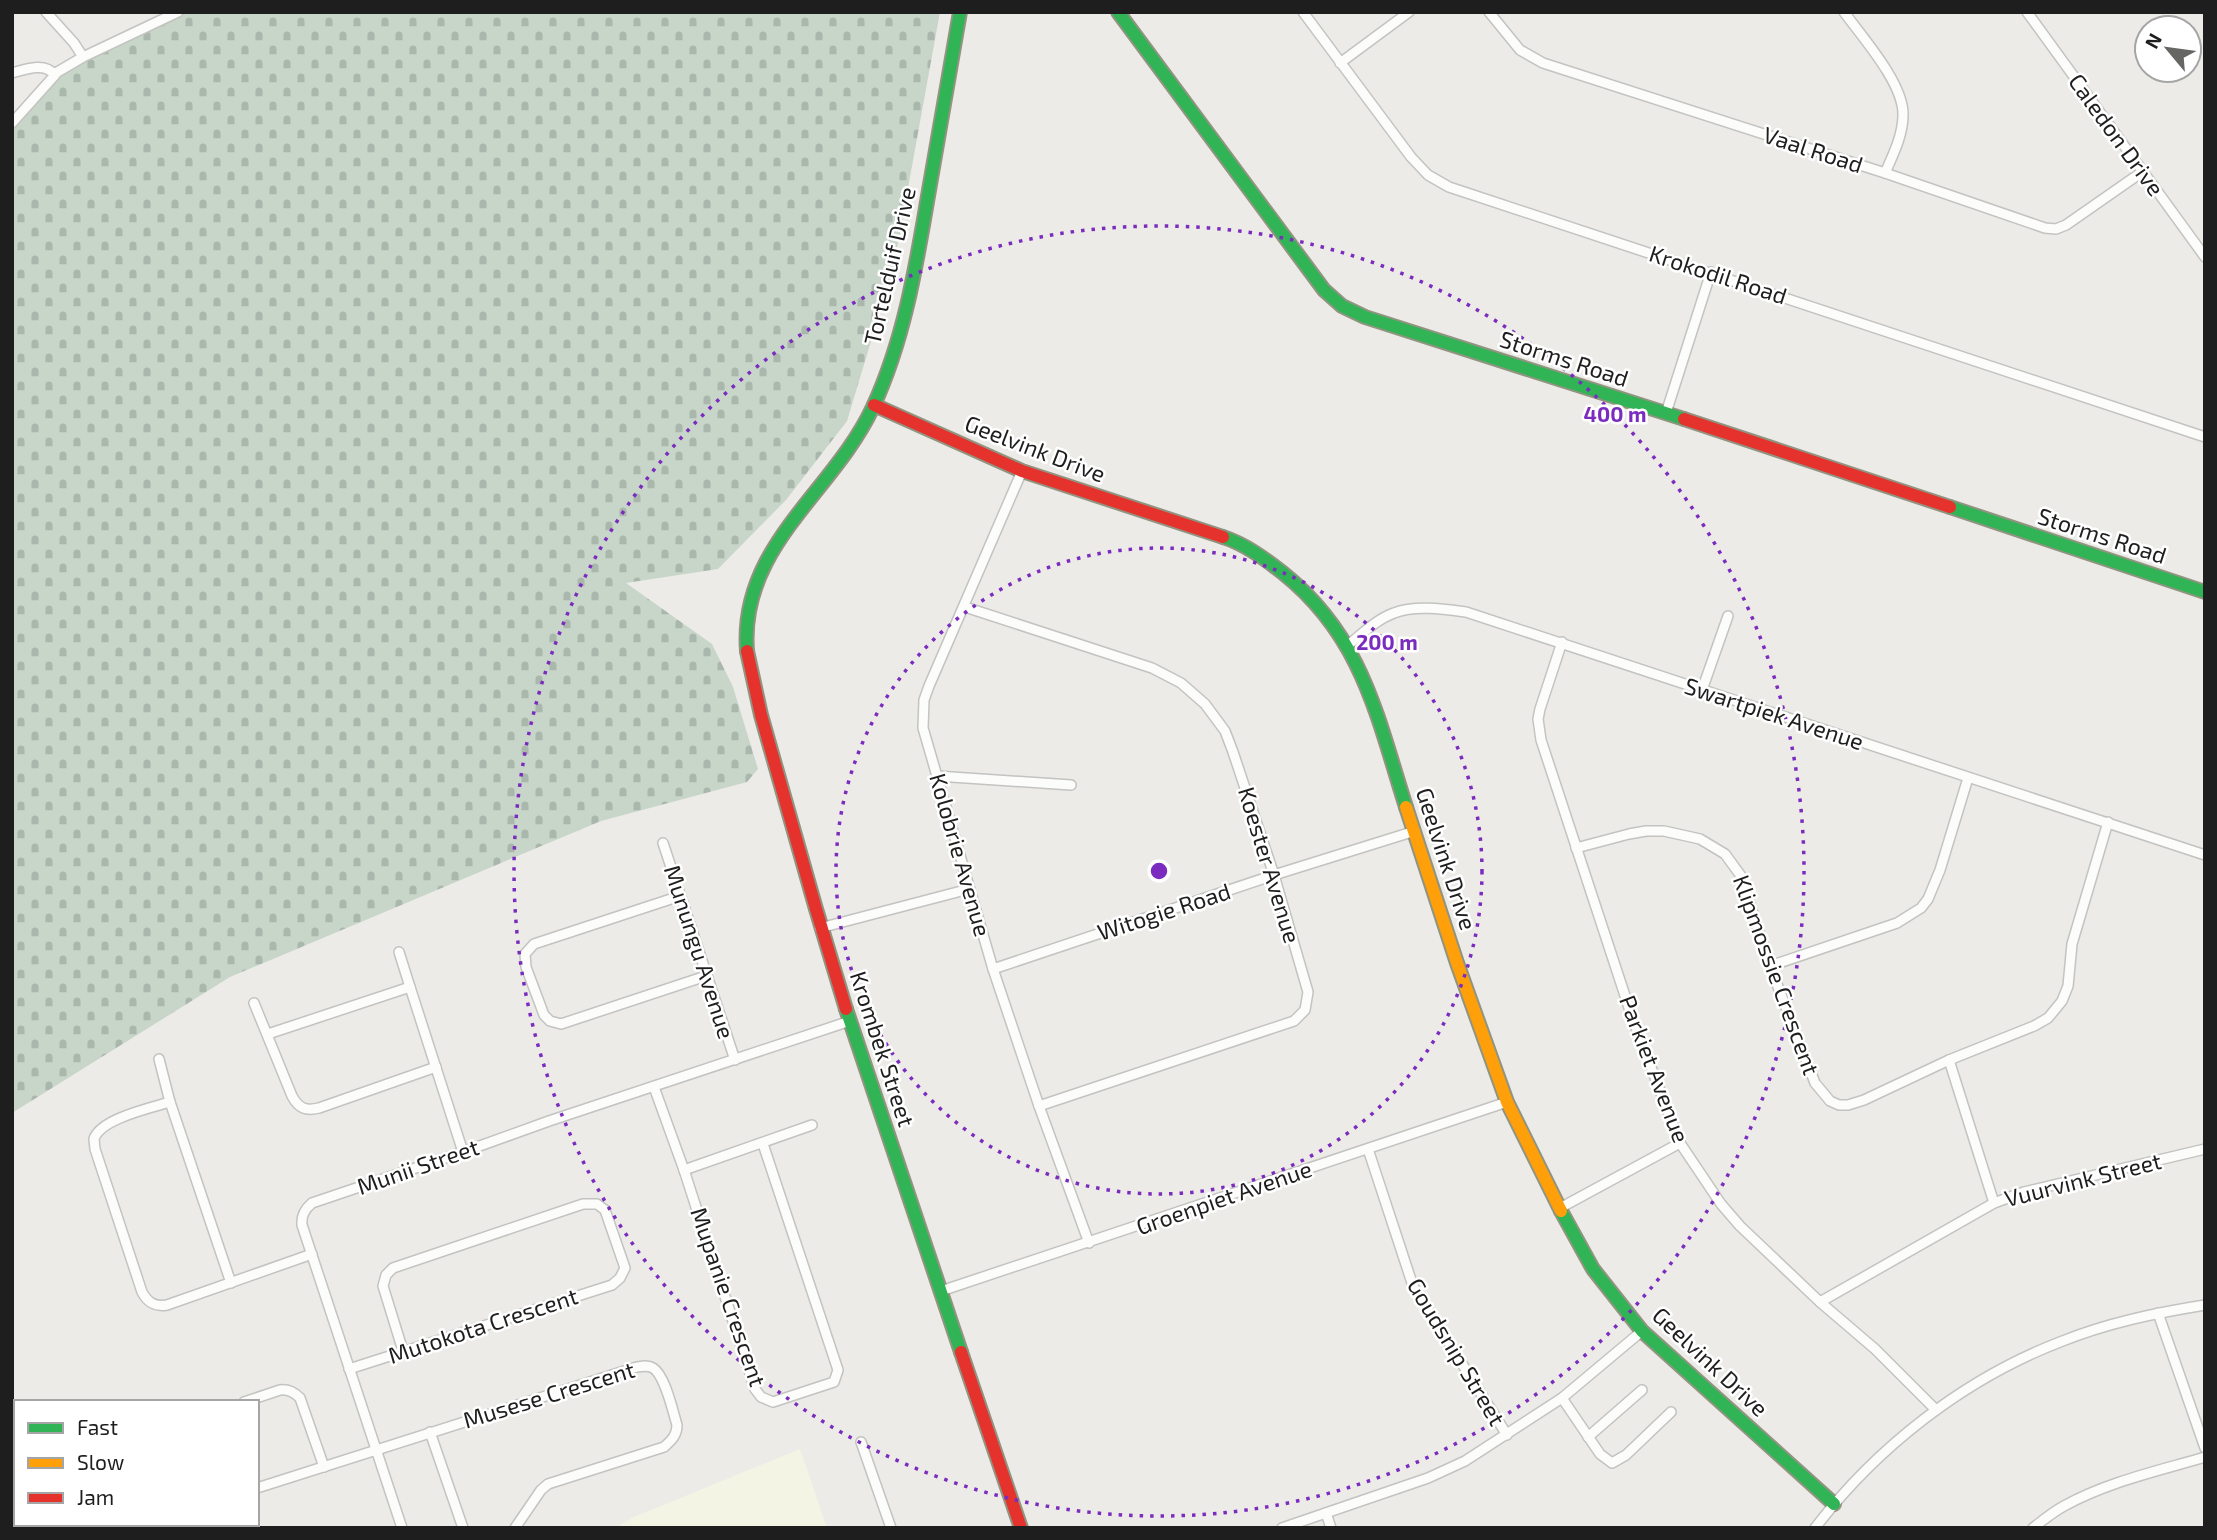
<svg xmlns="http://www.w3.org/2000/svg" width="2217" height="1540" font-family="'Exo 2',sans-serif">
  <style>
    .education { fill: #f3f4e4 }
    .cemetery { fill: url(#cemetery-stones) }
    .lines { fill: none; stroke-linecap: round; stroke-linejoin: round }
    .street-casing { stroke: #c3c3c1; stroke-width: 12 }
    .fast-casing { stroke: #919481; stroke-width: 16 }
    .slow-casing { stroke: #919481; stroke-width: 16 }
    .jam-casing { stroke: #919481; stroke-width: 16 }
    .street { stroke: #fcfcfb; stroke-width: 9 }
    .fast { stroke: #30b455; stroke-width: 12 }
    .slow { stroke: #ff9f0a; stroke-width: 12 }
    .jam { stroke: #e5322d; stroke-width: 12 }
    .ring { fill: none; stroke: #7b2cbf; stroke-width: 3.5; stroke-dasharray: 3.5 7 }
    .labels { text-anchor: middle; stroke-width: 5; stroke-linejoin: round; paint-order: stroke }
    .street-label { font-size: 23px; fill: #1e1e1e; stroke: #fff }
    .centre { fill: #7b2cbf; stroke: #fff; stroke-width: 3.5 }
    .ring-label { font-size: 21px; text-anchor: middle; font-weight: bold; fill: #7b2cbf; stroke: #fff; stroke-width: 5; stroke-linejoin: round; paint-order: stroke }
  </style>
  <defs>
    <pattern id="cemetery-stones" width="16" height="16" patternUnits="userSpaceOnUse" patternTransform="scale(1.75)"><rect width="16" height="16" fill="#c7d6c9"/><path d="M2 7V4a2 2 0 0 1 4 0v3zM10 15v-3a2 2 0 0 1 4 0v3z" fill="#aab7ac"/></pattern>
  </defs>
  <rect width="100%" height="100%" fill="#ecebe7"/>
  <polygon class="education" points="800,1449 827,1528 615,1528 634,1517"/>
  <polygon class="cemetery" points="184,12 940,12 894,265 847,421 786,500 718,569 626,583 712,644 733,687 758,769 747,782 601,821 230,977 12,1113 12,127 77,54"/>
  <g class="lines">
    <defs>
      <g id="street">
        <polyline points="46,12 74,43 83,57"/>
        <polyline points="1303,12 1411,157 1428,175 1449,187 2205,437"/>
        <polyline points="1489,12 1520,50 1543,63 1885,173 2045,228 2056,229 2066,225 2142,172"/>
        <path d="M1844,12C1863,38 1904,84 1903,115C1903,135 1893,155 1885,173"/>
        <polyline points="2027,12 2205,257"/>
        <polyline points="1340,63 1409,12"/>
        <path d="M12,73C26,69 45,62 55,75L12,123"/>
        <polyline points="54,74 83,57 178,12"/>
        <polyline points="1666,413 1711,272"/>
        <polyline points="1022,471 929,686 924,700 923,728 993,969 1039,1106 1089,1243"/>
        <polyline points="965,607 1152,668 1181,683 1205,704 1225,731 1233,752 1274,875 1308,992 1305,1010 1294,1021 1039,1106"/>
        <polyline points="1562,642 1540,709 1538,719 1541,740 1633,1020 1680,1143 1721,1204 1740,1226 1820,1302 1875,1349 1936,1410"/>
        <path d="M1348,645C1362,634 1377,619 1394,613C1415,605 1443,609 1466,612L2205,855"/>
        <polyline points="1702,690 1728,616"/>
        <polyline points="937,776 1071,785"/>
        <polyline points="663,843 735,1060"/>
        <polyline points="1576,848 1629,834 1646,831 1664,831 1700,839 1725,854 1741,876 1770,966 1815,1083 1830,1101 1839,1105 1848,1105 1864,1100 1949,1060 2034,1026 2048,1018 2062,1001 2068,986 2072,944 2108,822"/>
        <polyline points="680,896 534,944 525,954 526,967 544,1015 550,1021 561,1024 706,976"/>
        <polyline points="820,928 969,889"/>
        <polyline points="399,952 410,987"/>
        <polyline points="1770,966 1897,923 1921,908 1928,899 1940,870 1968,778"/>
        <polyline points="993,969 1274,875 1415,831"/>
        <path d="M254,1003L292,1096C299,1109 306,1111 319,1108L436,1067"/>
        <polyline points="268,1034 410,987 463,1152"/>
        <polyline points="159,1059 170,1102 231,1283"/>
        <polyline points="1949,1060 1994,1203"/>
        <polyline points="654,1087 684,1170 755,1389 761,1397 773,1402 834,1382 838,1370 763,1144"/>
        <path d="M170,1102C150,1108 100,1119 94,1139L95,1149L142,1292C148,1303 155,1307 167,1305L312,1254"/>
        <polyline points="1368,1149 1413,1286 1507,1435"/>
        <polyline points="684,1170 812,1125"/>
        <polyline points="1560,1208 1680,1143"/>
        <polyline points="941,1291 1507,1102"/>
        <polyline points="1820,1302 1994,1203 2024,1192 2205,1149"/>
        <polyline points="2158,1313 2205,1448"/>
        <polyline points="349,1369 612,1285 620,1278 625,1268 605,1210 597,1204 583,1204 393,1268 386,1275 383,1286 403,1351"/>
        <polyline points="1562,1398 1600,1454 1612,1463 1626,1455 1671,1412"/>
        <path d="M244,1402L280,1390C288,1389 295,1393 300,1398L324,1467"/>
        <polyline points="12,1413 16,1412"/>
        <polyline points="430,1432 463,1528"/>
        <polyline points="1588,1437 1642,1390"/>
        <polyline points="861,1442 891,1528"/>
        <polyline points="12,1454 16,1465"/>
        <path d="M257,1488L637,1367C643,1366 648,1365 653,1368C665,1375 673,1412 677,1425C677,1435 672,1440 664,1447L548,1484L541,1490L515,1528"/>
        <polyline points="12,1510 16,1509"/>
        <polyline points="1326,1513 1331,1528"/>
        <polyline points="27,1524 28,1528"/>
        <path d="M402,1528L302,1225C301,1215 305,1209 312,1203L463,1152L549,1121L850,1021"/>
        <polyline points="1282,1528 1428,1478 1465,1461 1562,1398 1642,1331"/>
        <path d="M1815,1528C1877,1447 1964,1379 2060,1342C2107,1323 2155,1313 2205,1305"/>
        <path d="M2033,1528C2043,1520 2053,1512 2064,1506C2107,1482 2158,1471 2205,1457"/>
      </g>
      <g id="fast">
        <polyline points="1118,12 1324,290 1342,306 1365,317 1684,419"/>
        <polyline points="1950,507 2205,592"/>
        <path d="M1223,537C1245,544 1265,559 1283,573C1362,636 1377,716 1406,807"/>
        <path d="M747,651C739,546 833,493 873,407C904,340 916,267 928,196C939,135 949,73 960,12"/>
        <polyline points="846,1009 961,1352"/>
        <polyline points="1561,1211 1593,1269 1642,1331 1834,1504"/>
      </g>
      <polyline id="slow" points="1406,807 1457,963 1507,1102 1561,1211"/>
      <g id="jam">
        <polyline points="874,405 1022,471 1223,537"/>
        <polyline points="1684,419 1950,507"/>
        <polyline points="747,651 761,715 816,909 846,1009"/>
        <polyline points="961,1352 1021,1528"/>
      </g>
    </defs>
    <use href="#street" class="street-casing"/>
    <use href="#fast" class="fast-casing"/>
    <use href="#slow" class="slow-casing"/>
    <use href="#jam" class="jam-casing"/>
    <use href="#street" class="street"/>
    <use href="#fast" class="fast"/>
    <use href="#slow" class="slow"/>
    <use href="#jam" class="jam"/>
  </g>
  <g class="ring">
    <circle cx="1159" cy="871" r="323"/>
    <circle cx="1159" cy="871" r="645"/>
  </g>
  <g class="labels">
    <g class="street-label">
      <text transform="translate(2116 135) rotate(54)" y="8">Caledon Drive</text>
      <text transform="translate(1813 150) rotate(18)" y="8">Vaal Road</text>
      <text transform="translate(890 266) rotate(-77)" y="8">Tortelduif Drive</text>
      <text transform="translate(1718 275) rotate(18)" y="8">Krokodil Road</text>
      <text transform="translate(1564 359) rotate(18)" y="8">Storms Road</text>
      <text transform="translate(1035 449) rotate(21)" y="8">Geelvink Drive</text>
      <text transform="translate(2102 536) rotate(18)" y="8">Storms Road</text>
      <text transform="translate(1774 714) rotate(18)" y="8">Swartpiek Avenue</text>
      <text transform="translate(960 855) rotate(74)" y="8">Kolobrie Avenue</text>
      <text transform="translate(1446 859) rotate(72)" y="8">Geelvink Drive</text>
      <text transform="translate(1269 865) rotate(73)" y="8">Koester Avenue</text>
      <text transform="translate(1164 912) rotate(-18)" y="8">Witogie Road</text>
      <text transform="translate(699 952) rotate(72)" y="8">Munungu Avenue</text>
      <text transform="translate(1776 975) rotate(70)" y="8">Klipmossie Crescent</text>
      <text transform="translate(882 1049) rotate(72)" y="8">Krombek Street</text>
      <text transform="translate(1654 1069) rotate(69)" y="8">Parkiet Avenue</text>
      <text transform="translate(418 1167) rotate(-19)" y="8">Munii Street</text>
      <text transform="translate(2083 1180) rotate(-14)" y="8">Vuurvink Street</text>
      <text transform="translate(1224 1198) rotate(-19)" y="8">Groenpiet Avenue</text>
      <text transform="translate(728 1297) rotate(71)" y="8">Mupanie Crescent</text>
      <text transform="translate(483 1326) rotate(-18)" y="8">Mutokota Crescent</text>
      <text transform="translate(1456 1352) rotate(59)" y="8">Goudsnip Street</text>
      <text transform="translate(1710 1362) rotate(43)" y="8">Geelvink Drive</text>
      <text transform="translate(549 1395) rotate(-17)" y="8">Musese Crescent</text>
    </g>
  </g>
  <circle cx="1159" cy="871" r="10" class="centre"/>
  <g class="ring-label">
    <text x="1615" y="422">400 m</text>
    <text x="1387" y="650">200 m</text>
  </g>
  <rect width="2217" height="1540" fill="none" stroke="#1e1e1e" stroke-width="28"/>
  <rect x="14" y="1400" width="245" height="126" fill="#ffffff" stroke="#a5a5a5" stroke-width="2"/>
  <rect x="28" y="1423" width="35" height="10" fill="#30b455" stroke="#a5a5a5" stroke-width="2"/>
  <text x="77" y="1435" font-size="21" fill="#1e1e1e">Fast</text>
  <rect x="28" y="1458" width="35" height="10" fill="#ff9f0a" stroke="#a5a5a5" stroke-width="2"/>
  <text x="77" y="1470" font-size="21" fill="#1e1e1e">Slow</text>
  <rect x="28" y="1493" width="35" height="10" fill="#e5322d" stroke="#a5a5a5" stroke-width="2"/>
  <text x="77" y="1505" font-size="21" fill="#1e1e1e">Jam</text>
  <g transform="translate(2168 49) rotate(299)"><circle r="33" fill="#ffffff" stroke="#a5a5a5" stroke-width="2"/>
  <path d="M0-5L12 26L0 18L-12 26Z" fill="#666664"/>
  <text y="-10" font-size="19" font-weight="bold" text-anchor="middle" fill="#1e1e1e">N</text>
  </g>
</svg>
